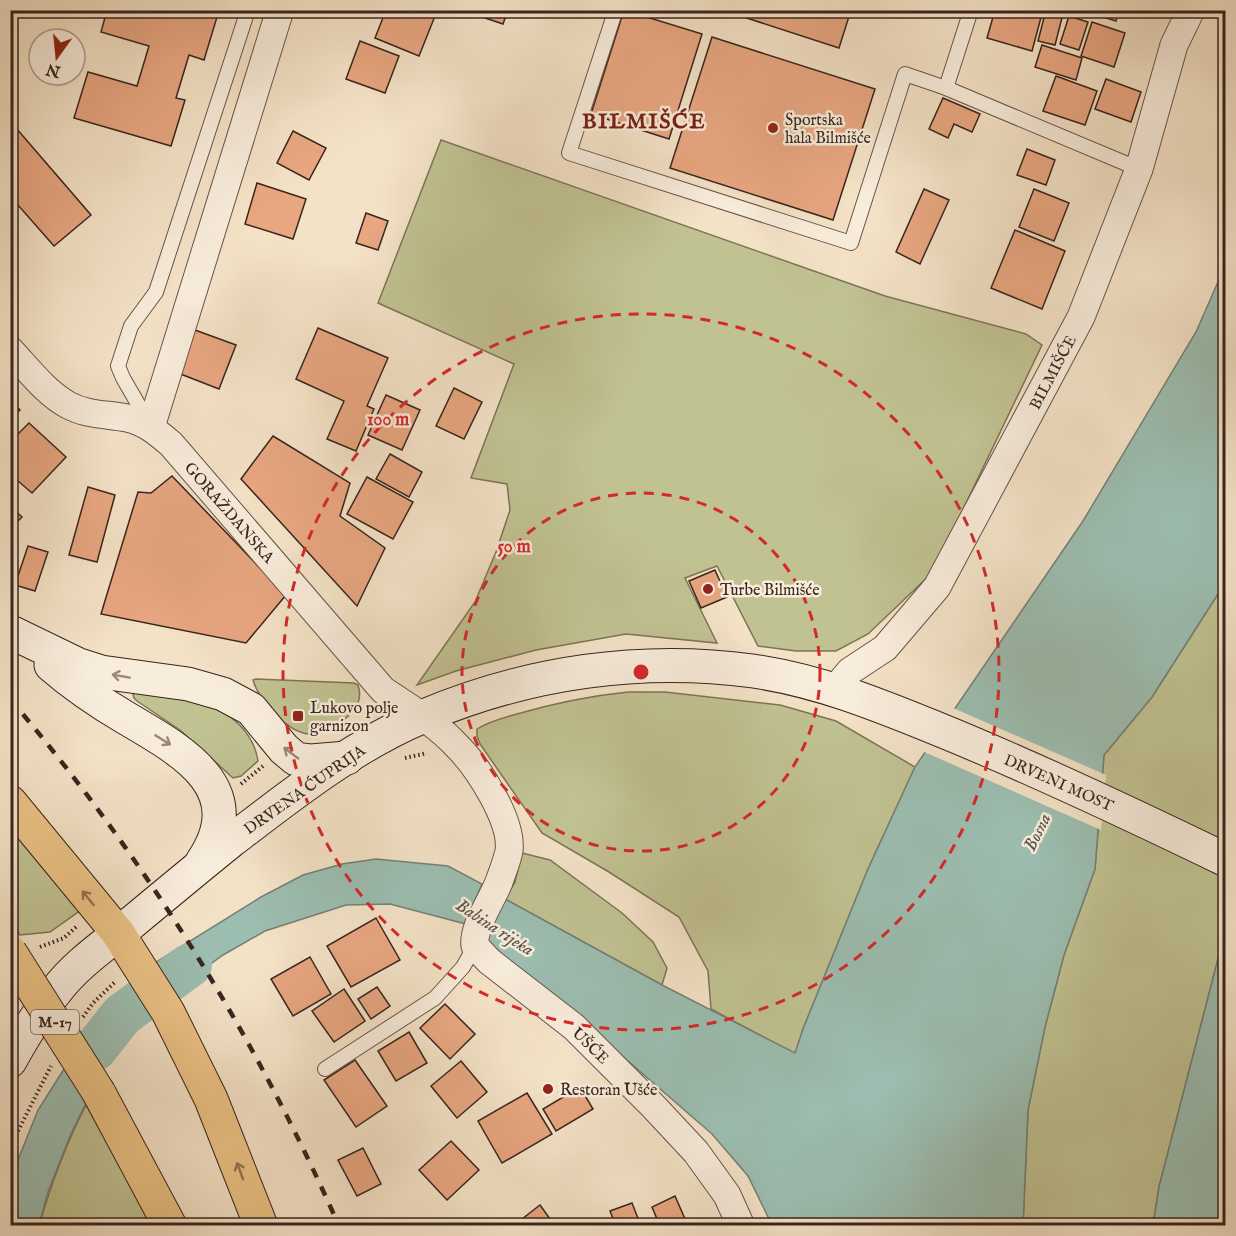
<svg xmlns="http://www.w3.org/2000/svg" width="1236" height="1236" font-family="'IM FELL English',serif">
  <style>
    .green { fill: #c1c292; stroke: #7c7458; stroke-width: 1.5 }
    .water { fill: #9cbeb1; stroke: #748176; stroke-width: 1.5 }
    .pier { fill: #f4e2c7 }
    .lines { fill: none; stroke-linecap: round; stroke-linejoin: round }
    .river { stroke: #9cbeb1; stroke-width: 44 }
    .building { fill: #e8a681; stroke: #38251d; stroke-width: 1.5 }
    .lane-casing { stroke: #675448; stroke-width: 16 }
    .street-casing { stroke: #675448; stroke-width: 29 }
    .secondary-casing { stroke: #38251d; stroke-width: 35 }
    .highway-casing { stroke: #38251d; stroke-width: 35 }
    .path { stroke: #38251d; stroke-width: 4; stroke-dasharray: 1.5 3; stroke-linecap: butt }
    .lane { stroke: #f8ecdb; stroke-width: 14 }
    .street { stroke: #f8ecdb; stroke-width: 27 }
    .secondary { stroke: #f8ecdb; stroke-width: 33 }
    .highway { stroke: #eac184; stroke-width: 33 }
    .rail { stroke: #38251d; stroke-width: 4.5; stroke-dasharray: 10 10; stroke-linecap: butt }
    .highway-bridge-casing { stroke: #38251d; stroke-width: 35; stroke-linecap: butt }
    .highway-bridge { stroke: #eac184; stroke-width: 33 }
    .oneway { stroke: #98887c }
    .oneway2 { stroke: #917350 }
    .ring { fill: none; stroke: #d62828; stroke-width: 3; stroke-dasharray: 10 8 }
    .poi-dot { fill: #8f2418; stroke: #f8ecdb; stroke-width: 2 }
    .labels { text-anchor: middle; stroke-width: 5; stroke-linejoin: round; paint-order: stroke }
    .shield { fill: #f8ecdb; stroke: #726156; stroke-width: 1.5 }
    .shield-label { font-size: 15px; font-weight: bold; fill: #38251d }
    .poi-label { font-size: 16px; fill: #38251d; stroke: #f8ecdb; text-anchor: start }
    .street-label { font-size: 16px; fill: #38251d; stroke: #f8ecdb }
    .water-label { font-size: 18px; font-style: italic; fill: #565349; stroke: #f8ecdb }
    .district-label { font-size: 22px; font-weight: bold; letter-spacing: 1.5px; fill: #7a1f14; stroke: #f8ecdb }
    .centre { fill: #d62828; stroke: #f8ecdb; stroke-width: 3 }
    .ring-label { font-size: 18px; text-anchor: middle; font-weight: bold; fill: #d62828; stroke: #f8ecdb; stroke-width: 5; stroke-linejoin: round; paint-order: stroke }
  </style>
  <rect width="100%" height="100%" fill="#f4e2c7"/>
  <filter id="stains"><feTurbulence type="fractalNoise" baseFrequency=".00333" numOctaves="4"/><feColorMatrix values="0 0 0 0 .2 0 0 0 0 .09 0 0 0 0 .02 0 0 0 .5 -.17"/></filter>
  <radialGradient id="worn" r=".72"><stop offset=".6" stop-color="#630" stop-opacity="0"/><stop offset="1" stop-color="#630" stop-opacity=".3"/></radialGradient>
  <g class="green">
    <polygon points="441,140 885,296 1026,334 1042,345 933,572 868,634 836,651 796,651 758,646 717,566 685,578 717,643 626,634 536,650 456,671 417,685 475,602 496,552 510,510 507,484 471,478 514,364 378,303"/>
    <polygon points="1225,583 1225,932 1159,1187 1153,1225 1023,1226 1028,1110 1045,1027 1064,955 1095,869 1104,755 1152,697"/>
    <path d="M256,679L354,683L358,685C361,694 360,703 353,711C346,721 319,735 308,734C286,731 259,701 253,680Z"/>
    <path d="M137,691C158,694 182,696 202,702C229,710 254,733 258,761L241,776L233,778L180,730L137,701L134,698L133,694Z"/>
    <path d="M628,692H665L780,705L836,721L915,767L868,869L803,1029L795,1054L711,1009L708,971L679,917L609,872L542,833L480,744L477,736V729C489,721 503,718 517,714C555,703 589,696 628,692Z"/>
    <polygon points="10,820 81,910 50,932 20,935 11,921"/>
    <polygon points="522,853 550,860 622,913 653,942 667,968 662,985 505,899 515,882"/>
    <path d="M86,1105L148,1216L153,1225L39,1226C51,1184 66,1144 86,1105Z"/>
  </g>
  <g class="water">
    <polygon points="1225,266 1225,583 1152,697 1104,755 1095,869 1064,955 1045,1027 1028,1110 1023,1225 772,1225 748,1176 712,1134 575,1015 479,936 505,899 662,985 795,1053 803,1029 868,869 915,767 1083,521 1196,332"/>
    <polygon points="376,859 448,866 482,884 466,924 390,904 346,905 265,931 223,955 163,999 142,971 261,897 303,875 342,864"/>
    <polygon points="1225,932 1225,1225 1153,1225 1159,1187"/>
    <polygon points="123,992 142,1016 104,1066 70,1136 48,1192 39,1225 12,1226 18,1160 38,1110 85,1036"/>
  </g>
  <polygon class="pier" points="951,707 1106,775 1101,830 922,751"/>
  <g class="lines">
    <polyline class="river" points="95,1049 122,1015 190,965"/>
  </g>
  <g class="building">
    <polygon points="107,10 195,10 217,17 204,60 189,55 176,98 185,100 171,146 74,118 88,72 137,86 149,46 101,32"/>
    <polygon points="386,10 437,11 419,56 375,38"/>
    <polygon points="488,10 508,10 503,24 485,18"/>
    <polygon points="624,10 702,34 669,139 591,114"/>
    <polygon points="722,10 851,10 839,48"/>
    <polygon points="995,10 1043,10 1032,51 987,38"/>
    <polygon points="1046,10 1064,10 1055,45 1038,41"/>
    <polygon points="1081,10 1119,10 1116,21"/>
    <polygon points="1069,16 1088,22 1079,50 1060,44"/>
    <polygon points="1092,22 1125,33 1114,67 1081,56"/>
    <polygon points="712,37 875,89 833,220 670,168"/>
    <polygon points="360,41 399,56 385,93 346,79"/>
    <polygon points="1042,45 1082,58 1076,80 1035,67"/>
    <polygon points="1056,76 1097,91 1085,125 1043,111"/>
    <polygon points="1106,79 1141,92 1131,122 1095,109"/>
    <polygon points="943,98 980,114 972,132 954,124 948,138 929,129"/>
    <polygon points="10,121 91,215 54,246 10,196"/>
    <polygon points="293,131 326,148 309,180 277,163"/>
    <polygon points="1027,149 1055,160 1046,185 1017,175"/>
    <polygon points="257,183 306,199 293,239 245,224"/>
    <polygon points="924,189 949,200 920,264 896,252"/>
    <polygon points="1034,189 1069,203 1054,241 1019,227"/>
    <polygon points="366,213 388,221 378,250 356,243"/>
    <polygon points="1015,230 1065,251 1042,309 991,288"/>
    <polygon points="318,328 388,358 367,406 374,409 356,451 327,439 344,401 296,379"/>
    <polygon points="195,330 236,345 219,389 178,373"/>
    <polygon points="454,388 482,402 464,439 436,426"/>
    <polygon points="386,395 420,410 402,450 368,435"/>
    <polygon points="10,400 20,410 10,419"/>
    <polygon points="29,423 66,457 32,493 10,474 10,442"/>
    <polygon points="273,436 350,483 340,516 385,548 357,606 241,479"/>
    <polygon points="390,454 422,472 409,497 376,479"/>
    <polygon points="172,476 286,595 246,643 101,614 138,492 151,493"/>
    <polygon points="367,477 413,502 393,539 347,514"/>
    <polygon points="88,487 115,495 97,562 69,555"/>
    <polygon points="10,506 22,517 10,529"/>
    <polygon points="28,546 48,552 35,591 15,585"/>
    <polygon points="715,570 727,597 701,608 689,581"/>
    <polygon points="376,918 400,960 351,987 327,946"/>
    <polygon points="310,957 331,994 293,1016 271,979"/>
    <polygon points="377,987 390,1006 371,1019 358,999"/>
    <polygon points="344,989 365,1021 334,1042 312,1011"/>
    <polygon points="445,1004 475,1034 450,1059 420,1028"/>
    <polygon points="409,1032 427,1063 396,1081 378,1051"/>
    <polygon points="355,1060 387,1106 356,1127 324,1080"/>
    <polygon points="461,1061 487,1092 457,1118 431,1086"/>
    <polygon points="580,1087 593,1109 556,1131 543,1109"/>
    <polygon points="527,1093 552,1134 502,1163 478,1121"/>
    <polygon points="451,1141 479,1170 447,1200 419,1170"/>
    <polygon points="363,1148 381,1184 357,1196 338,1160"/>
    <polygon points="675,1196 685,1219 671,1226 660,1226 652,1207"/>
    <polygon points="632,1203 641,1226 616,1226 610,1211"/>
    <polygon points="540,1205 555,1226 513,1226"/>
  </g>
  <g class="lines">
    <defs>
      <g id="lane">
        <polyline points="615,12 569,153 851,243 905,74 946,88 1139,169"/>
        <polyline points="946,88 971,10"/>
        <polyline points="149,423 123,378 118,366 131,326 156,292 248,10"/>
        <polyline points="325,1069 435,998 463,967 475,946"/>
      </g>
      <g id="street">
        <path d="M10,350C28,369 45,392 68,405C86,415 107,414 127,418C145,422 157,432 171,444L383,690C408,707 436,723 457,746C478,767 513,821 509,851C507,861 502,873 499,882C492,900 472,928 475,946L489,961L574,1027L654,1107L696,1152L727,1195L741,1226"/>
        <polyline points="151,427 280,10"/>
        <polyline points="835,689 850,671 885,648 937,587 1081,317 1139,169 1174,45 1191,10"/>
      </g>
      <g id="secondary">
        <polyline points="13,633 79,665 101,672 188,684 223,694 251,709 284,749 296,759 311,761 347,758"/>
        <path d="M51,665C74,685 99,702 126,718C182,751 252,788 202,862"/>
        <path d="M10,1061C23,1037 38,1013 56,991C74,967 99,949 123,930C159,900 195,870 231,841C291,795 354,745 424,716C528,672 641,656 753,671C816,680 874,703 933,727C1032,767 1129,813 1226,860"/>
      </g>
      <g id="highway">
        <polyline points="10,802 118,933 168,1012 211,1099 261,1226"/>
        <polyline points="99,1093 170,1226"/>
      </g>
    </defs>
    <use href="#lane" class="lane-casing"/>
    <use href="#street" class="street-casing"/>
    <use href="#secondary" class="secondary-casing"/>
    <use href="#highway" class="highway-casing"/>
    <g class="path">
      <polyline points="405,758 427,753"/>
      <polyline points="241,784 263,766"/>
      <polyline points="40,947 64,938 77,926"/>
      <polyline points="83,1017 93,1003 116,981"/>
      <polyline points="10,1152 17,1133 51,1066"/>
    </g>
    <use href="#lane" class="lane"/>
    <use href="#street" class="street"/>
    <use href="#secondary" class="secondary"/>
    <use href="#highway" class="highway"/>
    <path class="rail" d="M10,699C145,857 255,1036 339,1226"/>
    <defs>
      <polyline id="highway-bridge" points="10,952 99,1093"/>
    </defs>
    <use href="#highway-bridge" class="highway-bridge-casing"/>
    <use href="#highway-bridge" class="highway-bridge"/>
  </g>
  <defs><path id="oneway-shaft" d="M-6 0H5M1.5-3L5.5 0L1.5 3" fill="none" stroke-width="1.6" stroke-linecap="round" stroke-linejoin="round" transform="scale(1.5)"/></defs>
  <g class="oneway">
    <use href="#oneway-shaft" transform="translate(121 676) rotate(-170)"/>
    <use href="#oneway-shaft" transform="translate(163 740) rotate(32)"/>
    <use href="#oneway-shaft" transform="translate(291 753) rotate(-143)"/>
  </g>
  <g class="oneway2">
    <use href="#oneway-shaft" transform="translate(88 898) rotate(-129)"/>
    <use href="#oneway-shaft" transform="translate(240 1171) rotate(-110)"/>
  </g>
  <g class="ring">
    <circle cx="641" cy="672" r="179"/>
    <circle cx="641" cy="672" r="358"/>
  </g>
  <g class="poi-dot">
    <circle cx="773" cy="128" r="6"/>
    <circle cx="708" cy="589" r="6"/>
    <rect x="292" y="710" width="12" height="12" rx="3"/>
    <circle cx="548" cy="1089" r="6"/>
  </g>
  <g class="labels">
    <rect class="shield" x="31" y="1010" width="48" height="24" rx="4.5"/>
    <g class="shield-label">
      <text x="55" y="1027">M-17</text>
    </g>
    <g class="poi-label">
      <text x="785" y="125">Sportska<tspan x="785" dy="18">hala Bilmišće</tspan></text>
      <text x="720" y="595">Turbe Bilmišće</text>
      <text x="310" y="713">Lukovo polje<tspan x="310" dy="18">garnizon</tspan></text>
      <text x="560" y="1095">Restoran Ušće</text>
    </g>
    <g class="street-label">
      <text transform="translate(1052 372) rotate(-62)" y="6">BILMIŠĆE</text>
      <text transform="translate(230 512) rotate(49)" y="6">GORAŽDANSKA</text>
      <text transform="translate(1059 782) rotate(24)" y="6">DRVENI MOST</text>
      <text transform="translate(304 789) rotate(-35)" y="6">DRVENA ĆUPRIJA</text>
      <text transform="translate(591 1045) rotate(44)" y="6">UŠĆE</text>
    </g>
    <g class="water-label">
      <text transform="translate(1037 832) rotate(-64)" y="6">Bosna</text>
      <text transform="translate(495 927) rotate(33)" y="6">Babina rijeka</text>
    </g>
    <g class="district-label">
      <text x="644" y="128">BILMIŠĆE</text>
    </g>
  </g>
  <circle cx="641" cy="672" r="9" class="centre"/>
  <g class="ring-label">
    <text x="388" y="425">100 m</text>
    <text x="514" y="552">50 m</text>
  </g>
  <rect width="1236" height="1236" fill="none" stroke="#f4e2c7" stroke-width="36"/>
  <rect x="12" y="12" width="1212" height="1212" fill="none" stroke="#38251d" stroke-width="3"/>
  <rect x="18" y="18" width="1200" height="1200" fill="none" stroke="#38251d" stroke-width="1.5"/>
  <g transform="translate(57 57) rotate(195)"><circle r="28" fill="#f8ecdb" stroke="#ab9c8f" stroke-width="1.5"/>
  <path d="M0-4.5L10 22L0 15L-10 22Z" fill="#8f2418"/>
  <text y="-9" font-size="16" font-weight="bold" text-anchor="middle" fill="#38251d">N</text>
  </g>
  <rect width="100%" height="100%" filter="url(#stains)"/>
  <rect width="100%" height="100%" fill="url(#worn)"/>
</svg>
